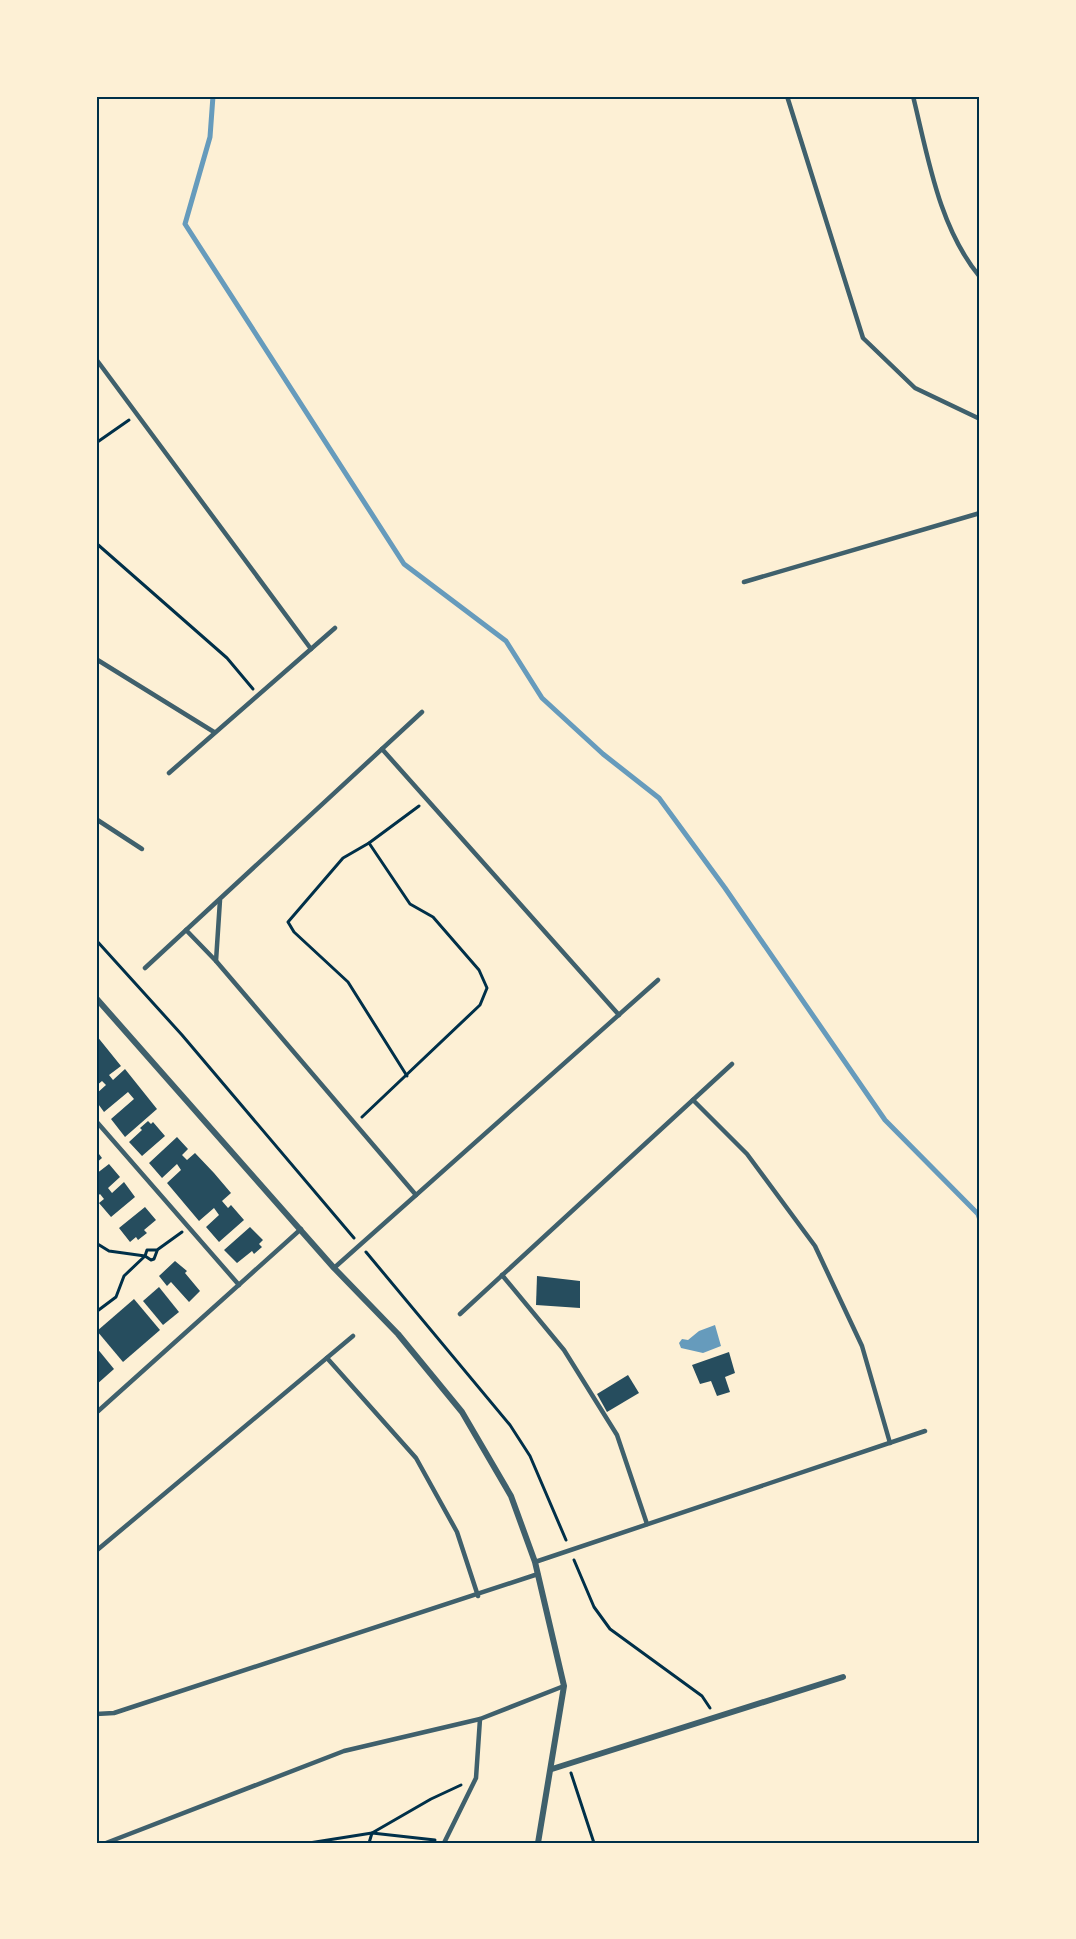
<svg xmlns="http://www.w3.org/2000/svg" width="1076" height="1939" font-family="'Varela Round',sans-serif">
  <style>
    .water { fill: #669bbc }
    .lines { fill: none; stroke-linecap: round; stroke-linejoin: round }
    .stream { stroke: #669bbc; stroke-width: 5 }
    .building { fill: #264d5e }
    .path { stroke: #003049; stroke-width: 3 }
    .service { stroke: #3f606c; stroke-width: 4.5 }
    .minor { stroke: #3f606c; stroke-width: 6 }
    .neatline { fill: none; stroke: #003049; stroke-width: 2 }
  </style>
  <rect width="100%" height="100%" fill="#fdf0d5"/>
  <polygon class="water" points="715,1325 721,1346 703,1353 681,1348 679,1343 682,1339 688,1340 699,1331"/>
  <g class="lines">
    <polyline class="stream" points="213,96 210,137 185,224 404,564 506,641 542,698 603,754 659,798 725,888 885,1120 978,1214 980,1220"/>
  </g>
  <g class="building">
    <polygon points="96,1035 121,1066 109,1075 113,1080 125,1069 157,1109 125,1137 111,1119 134,1099 128,1092 104,1112 96,1101 96,1094 106,1085 102,1081 96,1086"/>
    <polygon points="148,1121 151,1124 153,1122 165,1136 142,1156 129,1142 142,1130 140,1128"/>
    <polygon points="177,1137 188,1149 182,1155 187,1160 195,1153 214,1173 231,1193 222,1201 228,1208 231,1205 244,1220 219,1242 206,1227 219,1215 214,1208 199,1221 167,1183 181,1170 177,1164 162,1178 149,1163"/>
    <polygon points="96,1150 102,1158 96,1163"/>
    <polygon points="109,1164 120,1177 108,1188 112,1193 124,1182 135,1197 111,1217 99,1203 104,1199 100,1194 96,1197 96,1174"/>
    <polygon points="145,1207 156,1220 144,1230 147,1233 138,1240 136,1237 130,1242 119,1228"/>
    <polygon points="250,1227 263,1240 259,1244 262,1247 254,1254 252,1251 237,1263 224,1250"/>
    <polygon points="175,1261 187,1271 185,1273 200,1291 189,1302 171,1282 167,1286 159,1276"/>
    <polygon points="537,1276 580,1281 580,1308 536,1305"/>
    <polygon points="159,1287 179,1312 163,1325 143,1301"/>
    <polygon points="134,1299 160,1330 123,1362 97,1331"/>
    <polygon points="96,1347 114,1369 96,1385"/>
    <polygon points="729,1352 735,1373 725,1377 730,1392 717,1396 711,1381 700,1384 692,1365"/>
    <polygon points="628,1375 639,1393 607,1412 597,1394"/>
  </g>
  <g class="lines">
    <g class="path">
      <polyline points="96,443 129,420"/>
      <polyline points="96,543 227,658 253,689"/>
      <polyline points="96,940 182,1035 354,1238"/>
      <polyline points="407,1076 348,982 294,932 288,922 343,858 369,843 419,806"/>
      <polyline points="362,1117 480,1005 487,988 479,970 433,917 410,904 369,843"/>
      <polyline points="96,1243 109,1251 145,1256 147,1250 157,1250 182,1232"/>
      <polyline points="366,1252 510,1425 530,1456 566,1540"/>
      <polyline points="96,1312 116,1297 124,1276 145,1256 151,1260 154,1259 157,1251"/>
      <polyline points="574,1560 594,1607 610,1629 702,1696 710,1708"/>
      <polyline points="571,1773 594,1843"/>
      <polyline points="309,1843 372,1833 435,1840"/>
      <polyline points="369,1843 372,1833 431,1799 461,1785"/>
    </g>
    <g class="service">
      <polyline points="787,96 863,338 915,388 980,419"/>
      <path d="M913,96C928,157 939,228 980,277"/>
      <polyline points="96,359 311,649"/>
      <polyline points="744,582 980,513"/>
      <polyline points="96,659 214,732"/>
      <polyline points="382,749 619,1015"/>
      <polyline points="169,773 335,628"/>
      <polyline points="96,819 142,849"/>
      <polyline points="186,930 216,961 416,1195"/>
      <polyline points="216,961 220,900"/>
      <polyline points="145,968 422,712"/>
      <polyline points="693,1100 747,1154 815,1246 862,1346 890,1443"/>
      <polyline points="96,1121 239,1285"/>
      <polyline points="334,1268 658,980"/>
      <polyline points="502,1275 564,1350 617,1435 647,1524"/>
      <polyline points="460,1314 732,1064"/>
      <polyline points="327,1358 416,1458 457,1532 478,1596"/>
      <polyline points="96,1413 301,1229"/>
      <polyline points="96,1551 353,1336"/>
      <polyline points="535,1562 925,1431"/>
      <polyline points="96,1714 114,1713 538,1574"/>
      <polyline points="106,1843 344,1751 480,1719 564,1686"/>
      <polyline points="444,1843 476,1778 480,1719"/>
    </g>
    <g class="minor">
      <polyline points="96,998 334,1268 398,1334 462,1412 511,1496 535,1562 564,1686 538,1843"/>
      <polyline points="552,1769 843,1677"/>
    </g>
  </g>
  <rect width="1076" height="1939" fill="none" stroke="#fdf0d5" stroke-width="195"/>
  <rect x="98" y="98" width="880" height="1744" class="neatline"/>
</svg>
